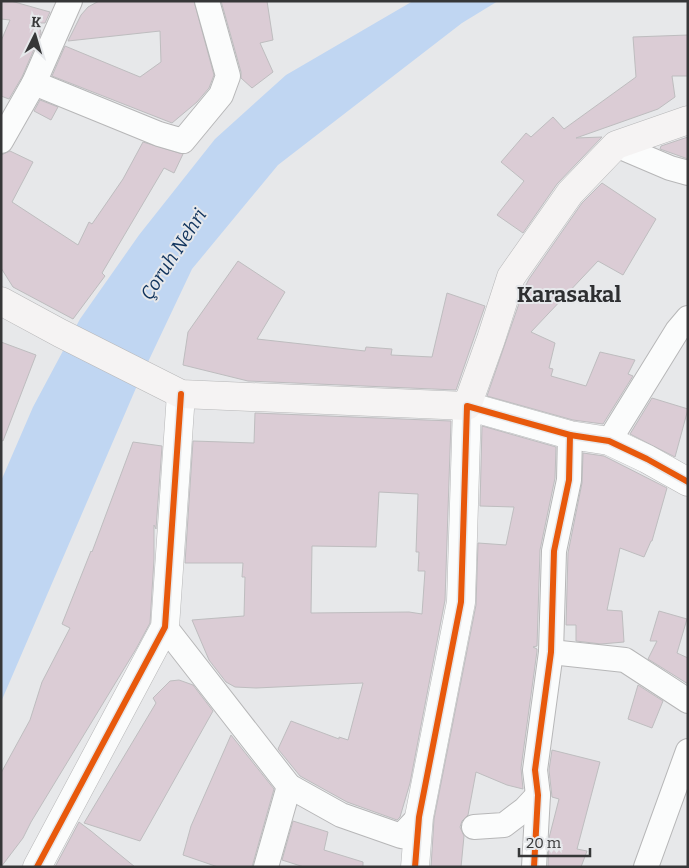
<svg xmlns="http://www.w3.org/2000/svg" width="689" height="868" font-family="Bitter,serif">
  <style>
    .water { fill: #c0d6f2 }
    .building { fill: #dbccd5; stroke: #bebdbf; fill-rule: evenodd }
    .lines { fill: none; stroke-linecap: round; stroke-linejoin: round }
    .minor-casing { stroke: #b7b7b8; stroke-width: 26 }
    .tertiary-casing { stroke: #b7b7b8; stroke-width: 29 }
    .secondary-casing { stroke: #b7b7b8; stroke-width: 29 }
    .minor { stroke: #fbfcfc; stroke-width: 24 }
    .tertiary { stroke: #fbfcfc; stroke-width: 28 }
    .secondary { stroke: #f5f3f3; stroke-width: 28 }
    .cycleway-casing { stroke: #e6e8eb; stroke-width: 9 }
    .cycleway { stroke: #e8590c; stroke-width: 6 }
    .labels { text-anchor: middle; stroke-width: 4; stroke-linejoin: round; paint-order: stroke }
    .water-label { font-size: 19px; font-style: italic; fill: #11345d; stroke: #e6e8eb }
    .district-label { font-size: 22px; font-weight: bold; fill: #2e2f31; stroke: #e6e8eb }
  </style>
  <rect width="100%" height="100%" fill="#e7e8ea"/>
  <polygon class="water" points="413,1 498,1 462,23 278,165 192,269 139,381 1,702 1,481 33,407 80,319 139,235 215,139 286,75"/>
  <g class="building">
    <polygon points="1,1 11,1 50,12 45,23 39,23 41,33 22,77 9,99 1,96 1,41 10,20 1,19"/>
    <polygon points="99,1 194,1 214,75 209,88 197,102 172,123 52,76 65,46 140,77 161,62 160,31 68,41 81,15 88,7"/>
    <polygon points="221,1 267,1 273,40 260,43 273,72 252,88 241,78 241,72"/>
    <polygon points="688,35 688,76 672,76 675,97 658,109 576,138 602,137 557,184 523,233 497,215 524,181 501,162 526,133 531,137 553,117 564,129 636,77 633,37"/>
    <polygon points="40,100 58,107 51,120 34,111"/>
    <polygon points="688,137 688,159 660,149 661,146"/>
    <polygon points="143,142 183,154 174,173 164,168 102,273 105,276 73,319 13,287 1,268 1,155 10,151 33,162 12,202 78,245 89,222 92,224 123,179"/>
    <polygon points="602,183 656,219 623,275 598,261 531,332 555,343 549,368 553,369 551,376 586,386 600,352 635,360 628,374 633,376 603,424 573,420 487,396 524,289 529,279 582,203"/>
    <polygon points="238,261 285,292 257,339 365,351 366,347 392,349 391,355 432,357 447,293 485,306 456,390 248,381 183,365 188,332"/>
    <polygon points="1,342 36,355 3,441 1,440"/>
    <polygon points="652,398 688,409 675,457 630,434"/>
    <path d="M255,413L451,421L445,600L410,783L400,817L397,820L347,802L300,776L278,749L291,721L339,739V737L348,740L363,683L256,688L235,687L226,682L209,660L192,620L244,616L245,577H242L243,563H185L193,441L254,443ZM379,492L418,494L416,552H419L418,571H425L422,614L409,612L311,613L312,546L376,547Z"/>
    <polygon points="482,426 556,447 555,478 540,550 537,646 533,647 537,649 537,651 521,768 523,789 507,785 476,772 468,815 462,821 460,827 464,836 461,867 431,867 434,819 476,605 478,543 506,545 514,507 480,506"/>
    <polygon points="133,442 162,446 156,529 154,525 154,559 150,623 136,649 31,822 23,838 1,867 1,773 30,720 42,682 70,628 62,624 91,551 92,552"/>
    <polygon points="583,453 604,456 667,488 652,541 651,541 644,557 620,548 607,610 622,611 624,642 601,644 576,641 576,625 566,625 568,553 582,483"/>
    <polygon points="659,611 687,619 677,653 688,658 688,684 648,659 657,641 650,641"/>
    <polygon points="179,680 193,685 213,711 140,841 84,823 156,703 153,698 170,681"/>
    <polygon points="638,685 663,701 652,728 628,719"/>
    <polygon points="231,735 274,789 252,867 218,867 183,855 191,826"/>
    <polygon points="552,750 600,762 577,849 587,851 581,867 548,867 549,838 559,799 552,797 549,770"/>
    <polygon points="293,821 328,832 324,850 363,862 363,867 304,867 282,860"/>
    <polygon points="79,822 91,831 135,867 55,867"/>
  </g>
  <g class="lines">
    <defs>
      <g id="minor">
        <polyline points="34,83 159,134 183,141 221,95 228,76 207,1"/>
        <polyline points="1,141 34,83 70,1"/>
        <polyline points="616,145 670,168 688,173"/>
        <polyline points="609,441 677,331 688,318"/>
        <polyline points="165,627 289,786 341,815 401,836 419,817"/>
        <polyline points="551,652 625,660 688,701"/>
        <polyline points="474,827 504,825 525,809 538,795"/>
        <polyline points="266,867 289,786"/>
        <polyline points="534,867 538,795 535,770 551,652 554,551 569,480 570,435"/>
        <polyline points="646,867 688,751"/>
      </g>
      <g id="tertiary">
        <polyline points="37,867 165,627 181,394"/>
        <polyline points="415,867 419,817 461,602 467,406 570,435 609,441 647,459 688,482"/>
      </g>
      <polyline id="secondary" points="1,301 60,333 181,394 467,406 491,339 511,277 570,193 616,145 688,120"/>
    </defs>
    <use href="#minor" class="minor-casing"/>
    <use href="#tertiary" class="tertiary-casing"/>
    <use href="#secondary" class="secondary-casing"/>
    <use href="#minor" class="minor"/>
    <use href="#tertiary" class="tertiary"/>
    <use href="#secondary" class="secondary"/>
    <defs>
      <g id="cycleway">
        <polyline points="37,867 165,627 181,394"/>
        <polyline points="415,867 419,817 461,602 467,406 570,435 609,441 647,459 688,482"/>
        <polyline points="534,867 538,795 535,770 551,652 554,551 569,480 570,435"/>
      </g>
    </defs>
    <use href="#cycleway" class="cycleway-casing"/>
    <use href="#cycleway" class="cycleway"/>
  </g>
  <g class="labels">
    <g class="water-label">
      <text transform="translate(173 254) rotate(-57)" y="7">Çoruh Nehri</text>
    </g>
    <g class="district-label">
      <text x="569" y="302">Karasakal</text>
    </g>
  </g>
  <rect width="689" height="868" fill="none" stroke="#363738" stroke-width="5"/>
  <g transform="translate(35 35) rotate(5)" stroke="#e6e8eb" stroke-width="4" paint-order="stroke">
  <path d="M0-4L9 19L0 12L-9 19Z" fill="#363738"/>
  <text y="-8" font-size="14" font-weight="bold" text-anchor="middle" fill="#363738">K</text>
  </g>
  <path d="M519 848v8h71v-8" fill="none" stroke="#363738" stroke-width="2.5"/>
  <text x="526" y="848" font-size="15" fill="#363738" stroke="#e6e8eb" stroke-width="4" paint-order="stroke">20 m</text>
</svg>
